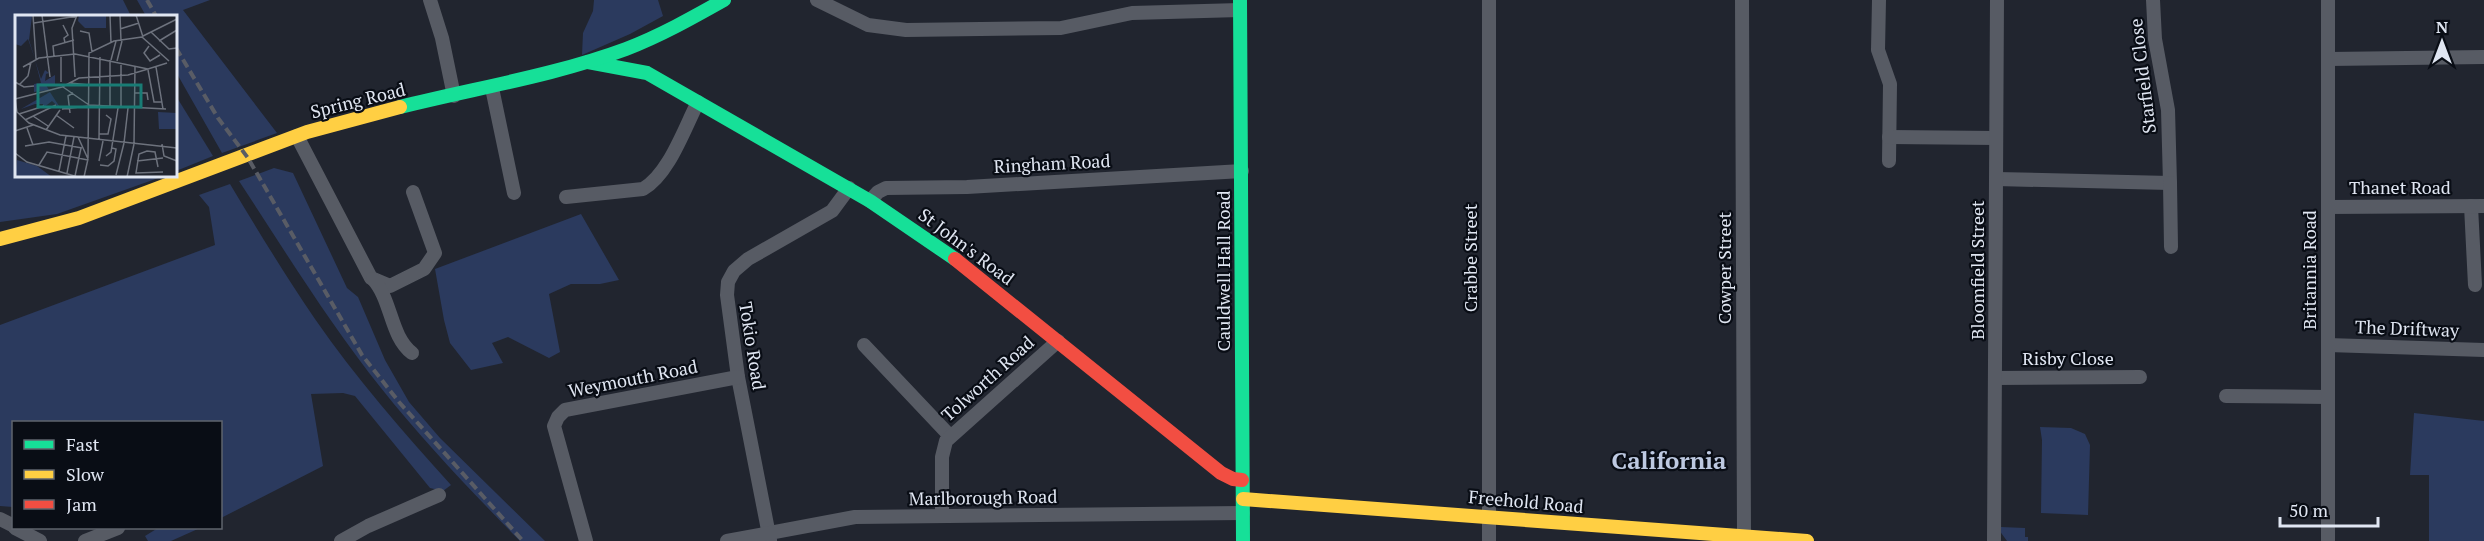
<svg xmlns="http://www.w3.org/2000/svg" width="2484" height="541" font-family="'PT Serif',serif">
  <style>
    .green { fill: #2b3a5e }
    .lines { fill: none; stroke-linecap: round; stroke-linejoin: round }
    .street { stroke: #575b64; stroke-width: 14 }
    .fast { stroke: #16e098; stroke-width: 14 }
    .slow { stroke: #ffcf43; stroke-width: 14 }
    .jam { stroke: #f24e42; stroke-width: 14 }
    .rail { stroke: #595c65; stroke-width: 4; stroke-dasharray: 9 4.5; stroke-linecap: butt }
    .labels { text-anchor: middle; stroke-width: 4.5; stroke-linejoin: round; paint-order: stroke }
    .street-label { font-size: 18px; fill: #e0e6f2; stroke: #090d15 }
    .district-label { font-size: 24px; font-weight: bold; fill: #bdc9e1; stroke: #090d15 }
    .inset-road { fill: none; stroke: #6d727d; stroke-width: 1.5 }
    .view { fill: #197c75; fill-opacity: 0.15; stroke: #197c75; stroke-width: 3 }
    .inset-edge { fill: none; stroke: #e0e6f2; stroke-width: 3 }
  </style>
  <rect width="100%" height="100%" fill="#21252f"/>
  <g class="green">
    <polygon points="0,0 123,0 131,16 16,16 16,176 164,176 57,214 0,222"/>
    <polygon points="137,0 210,0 183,10 277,133 222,153 176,72 176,16 146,16"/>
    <polygon points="594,0 658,0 663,16 630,34 582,55 583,33 593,11"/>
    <polygon points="176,96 213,156 176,171"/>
    <path d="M274,168L293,173L347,288L358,297L385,360L409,402L440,438L545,541H520C472,492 424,442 381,388C329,323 285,251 239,181Z"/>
    <path d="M230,184C257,229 285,275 315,319C356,378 403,432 451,485L443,491L430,488L355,396L343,393L311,394L323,466L221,518L220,422H14L13,507L0,506V325L215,245L209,207L199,195Z"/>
    <polygon points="581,214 619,280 600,284 571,284 549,294 560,352 549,358 508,337 492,343 503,363 471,370 450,343 444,320 435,269"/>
    <polygon points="2414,413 2484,421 2484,541 2429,541 2429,475 2410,475"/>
    <polygon points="2040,427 2071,428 2085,434 2090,445 2088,515 2041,513 2042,440"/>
    <polygon points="2001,527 2025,528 2025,537 2028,537 2028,541 2007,541 1999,530"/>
    <polygon points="158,528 200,528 171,541 148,541 145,536"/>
  </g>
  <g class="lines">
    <g class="street">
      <polyline points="430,0 442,38 454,96"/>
      <polyline points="817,0 868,25 906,30 1061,28 1132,13 1240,10"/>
      <polyline points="1742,0 1744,536"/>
      <polyline points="1879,0 1878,50 1890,84 1889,161"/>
      <polyline points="2329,59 2484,57"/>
      <polyline points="492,88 514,193"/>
      <polyline points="297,136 371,278 390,286 424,269 435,253 413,192"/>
      <polyline points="1889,137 1996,138"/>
      <polyline points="1996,179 2170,183 2168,110 2155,39 2153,0"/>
      <polyline points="2170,183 2171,247"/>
      <path d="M566,197L643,189C669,174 684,129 698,102"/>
      <polyline points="870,201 878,192 886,188 967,187 1242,171"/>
      <polyline points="2471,206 2475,285"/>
      <polyline points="2328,207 2484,206"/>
      <path d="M373,279C392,300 390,336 412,353"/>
      <polyline points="864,345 950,436"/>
      <polyline points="2328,345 2484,350"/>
      <polyline points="1996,378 2140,377"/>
      <polyline points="2226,396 2328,397"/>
      <polyline points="942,516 942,457 946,441 1058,341"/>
      <polyline points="0,519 14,526"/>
      <polyline points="15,528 40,541"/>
      <polyline points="770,540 738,377 727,295 728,282 734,271 748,259 832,211 849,188"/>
      <polyline points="85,541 118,528"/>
      <polyline points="341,541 368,526 439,495"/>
      <polyline points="586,541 554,426 558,417 565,410 738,377"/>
      <polyline points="727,541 855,517 1243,513"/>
      <polyline points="1489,541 1489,0"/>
      <polyline points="1994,541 1997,0"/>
      <polyline points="2328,541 2328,0"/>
    </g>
    <g class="fast">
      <polyline points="1240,0 1243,541"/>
      <polyline points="588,62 647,73 870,201 955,259"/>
      <path d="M400,107C475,88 553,76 626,49C660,36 692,18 724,0"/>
    </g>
    <g class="slow">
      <polyline points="0,239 79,218 307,132 400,107"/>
      <polyline points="1243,499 1807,541"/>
    </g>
    <polyline class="jam" points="955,259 1221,473 1233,479 1242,480"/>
    <g class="rail">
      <polyline points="147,0 156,16"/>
      <polyline points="176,48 218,118 248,158 362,355 399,402 523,541"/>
    </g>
  </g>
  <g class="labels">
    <g class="street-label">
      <text transform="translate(2143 76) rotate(-97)" y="6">Starfield Close</text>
      <text transform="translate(358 101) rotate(-14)" y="6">Spring Road</text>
      <text transform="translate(1052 164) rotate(-3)" y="6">Ringham Road</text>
      <text x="2400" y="194">Thanet Road</text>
      <text transform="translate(966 247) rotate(37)" y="6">St John's Road</text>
      <text transform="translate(1471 258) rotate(-90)" y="6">Crabbe Street</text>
      <text transform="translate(1725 268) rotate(-90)" y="6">Cowper Street</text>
      <text transform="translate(1978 270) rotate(-90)" y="6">Bloomfield Street</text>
      <text transform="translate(2310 270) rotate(-90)" y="6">Britannia Road</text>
      <text transform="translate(1224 271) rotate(-90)" y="6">Cauldwell Hall Road</text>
      <text transform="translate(2407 329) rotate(2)" y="6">The Driftway</text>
      <text transform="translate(752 346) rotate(81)" y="6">Tokio Road</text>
      <text x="2068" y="365">Risby Close</text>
      <text transform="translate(633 379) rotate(-11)" y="6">Weymouth Road</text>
      <text transform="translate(988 379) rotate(-42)" y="6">Tolworth Road</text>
      <text transform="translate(983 498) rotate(-1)" y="6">Marlborough Road</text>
      <text transform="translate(1526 502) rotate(5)" y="6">Freehold Road</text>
    </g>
    <g class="district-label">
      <text x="1669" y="469">California</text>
    </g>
  </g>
  <g transform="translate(15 15)">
    <rect width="162" height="162" fill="#21252f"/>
    <path d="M0,0L17,1L14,25L20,44L13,24L6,31L0,29ZM64,0H91V13H70L63,6ZM20,45L26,64L30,55L34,58L31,59L30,66L40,60V69L31,70L34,75L19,77V69L26,68ZM35,77L46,94L37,86L28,93V89H20L6,94ZM143,97L162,98V114H144ZM2,145L22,151L37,162H0Z" fill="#2b3a5e"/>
    <path class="inset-road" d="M18,0L21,44M27,0L35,62M95,0L96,28M105,0L106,26M121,0L128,22M19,8L62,1M48,10L53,20L49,23L50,28M105,14L124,8M65,16L74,18L77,37M136,17L154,34L162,33M128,21L162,4M127,22L154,46M144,26L162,15M134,31L129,38L135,46L145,40M39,41L38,31L59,25M96,45L101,26M102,46L107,26M8,52L24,43L60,39L133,54L152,48M141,52L148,94M133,55L139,87H147M60,62L57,13L62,0M0,67L9,72L19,71M46,67V40M55,68L74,70M4,70L13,61L16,47M48,72L74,90M119,78H132L133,85M0,84L47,72L64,63L113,60L133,54M0,84L2,97L14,108L45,120L63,122L73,144L69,162M74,90L151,94M95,92V45M106,93V48M47,94L74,91M55,98L53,81L58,78M4,99L29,91M41,100L59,113M18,101L33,111M10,105L41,90M12,113L18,130M31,115L45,95M0,116L18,110M84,119H93L96,104L91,100M63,122L162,133M84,125L85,42M109,128L113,93M119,129L120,51M147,129L149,141L162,146M10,131L34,127L67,133M0,138L12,147L63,162M91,141L96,137L103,93M73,143L74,38L99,26L127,22M84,146L88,126M122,146L148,143M24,150L32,137L73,145M85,150L93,151L99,146L101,134L97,133M143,152L140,137L132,136L124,139L121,158L148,157M44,156L51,121M52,158L59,122M101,160L109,128M60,161L66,133M112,162L119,129"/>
    <path class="view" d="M23,70H126V92H23Z"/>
    <rect width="162" height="162" class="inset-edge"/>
  </g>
  <rect x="12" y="421" width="210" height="108" fill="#090d15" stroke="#5f646d" stroke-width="1.5"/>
  <rect x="24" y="440" width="30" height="9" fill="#16e098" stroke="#5f646d" stroke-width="1.5"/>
  <text x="66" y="451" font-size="18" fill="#e0e6f2">Fast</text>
  <rect x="24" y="470" width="30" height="9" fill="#ffcf43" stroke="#5f646d" stroke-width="1.5"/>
  <text x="66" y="481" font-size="18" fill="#e0e6f2">Slow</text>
  <rect x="24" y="500" width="30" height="9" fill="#f24e42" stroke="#5f646d" stroke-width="1.5"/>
  <text x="66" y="511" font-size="18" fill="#e0e6f2">Jam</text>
  <g transform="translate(2442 42)" stroke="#090d15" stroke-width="4.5" paint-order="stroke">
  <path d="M0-4.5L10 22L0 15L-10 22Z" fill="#e0e6f2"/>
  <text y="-9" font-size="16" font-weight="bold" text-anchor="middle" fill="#e0e6f2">N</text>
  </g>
  <path d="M2280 517v9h98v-9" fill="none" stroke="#e0e6f2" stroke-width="3"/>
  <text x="2289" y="517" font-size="18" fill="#e0e6f2" stroke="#090d15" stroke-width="4.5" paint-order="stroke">50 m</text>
</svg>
